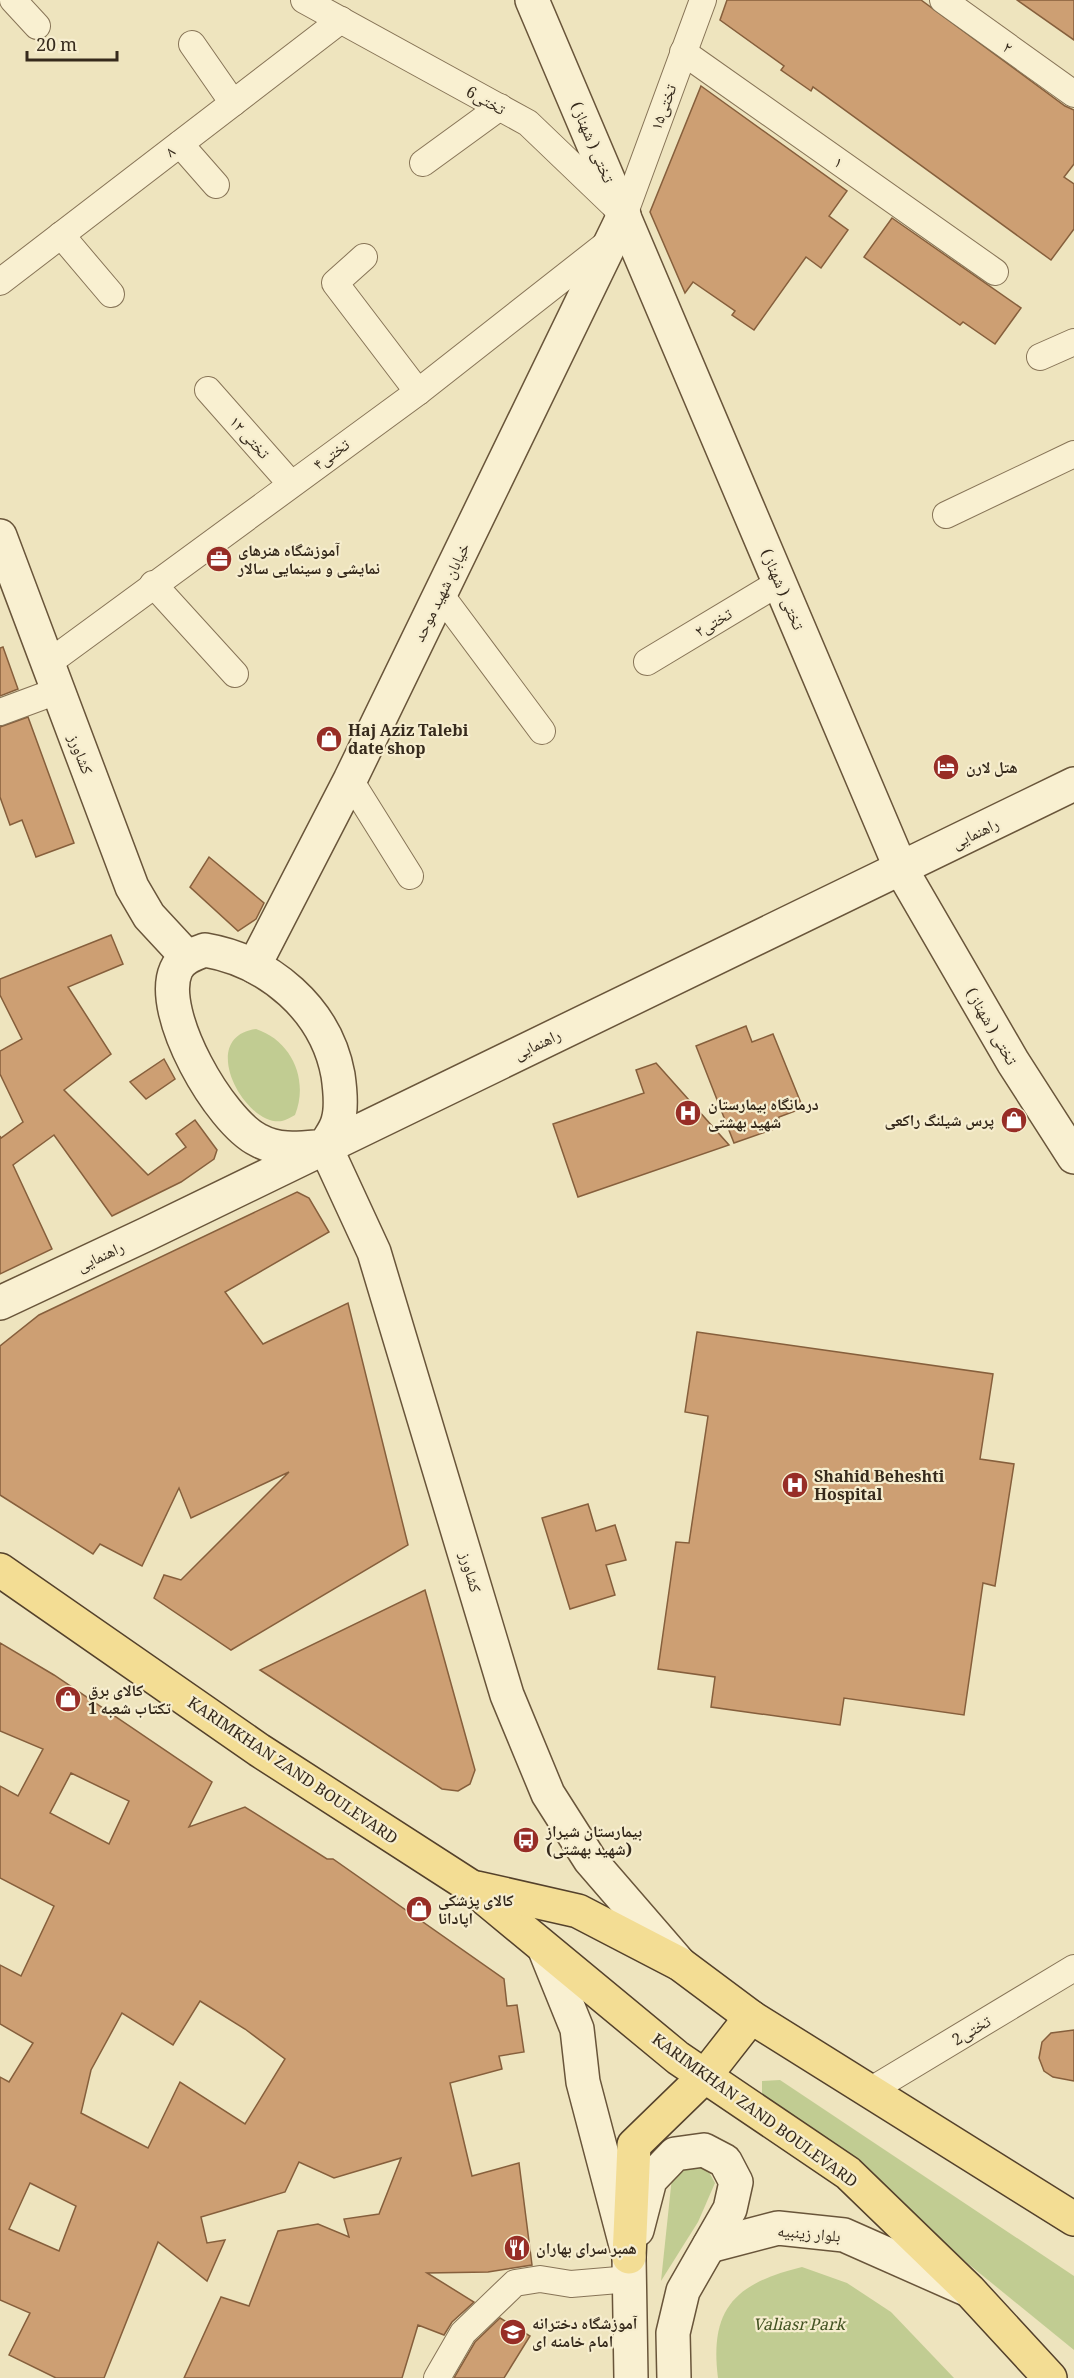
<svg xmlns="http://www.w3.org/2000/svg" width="1074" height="2378" font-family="Georgia,'Noto Naskh Arabic',serif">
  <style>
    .green { fill: #c1cc92 }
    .building { fill: #cd9f73; stroke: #865f3c; stroke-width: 1.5; fill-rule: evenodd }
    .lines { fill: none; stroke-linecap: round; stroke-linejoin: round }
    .street-casing { stroke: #877457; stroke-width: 28 }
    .secondary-casing { stroke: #69553a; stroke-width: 36 }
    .primary-casing { stroke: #54412b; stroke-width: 36 }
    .street { stroke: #f9f0d1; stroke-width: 26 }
    .secondary { stroke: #f9f0d1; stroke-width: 33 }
    .primary { stroke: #f3dd94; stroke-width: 33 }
    .labels { text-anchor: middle; stroke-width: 4.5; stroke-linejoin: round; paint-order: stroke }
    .street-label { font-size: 16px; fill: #362a1c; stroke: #f6edce }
    .poi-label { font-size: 16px; font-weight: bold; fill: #362a1c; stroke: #f6edce; text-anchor: start }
    .park-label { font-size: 16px; font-style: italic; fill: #435322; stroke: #f6edce }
  </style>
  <rect width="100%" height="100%" fill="#eee4be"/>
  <g class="green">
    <path d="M256,1029C292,1041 309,1080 295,1115C291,1117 286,1120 282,1121C245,1127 196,1037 256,1029Z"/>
    <polygon points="780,2080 1074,2276 1074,2350 762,2096 762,2081"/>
    <polygon points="688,2162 705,2165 715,2183 698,2222 661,2281 672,2177"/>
    <path d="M802,2267L847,2283L891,2312L954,2378H718C709,2308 736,2283 802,2267Z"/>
  </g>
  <g class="building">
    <polygon points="727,0 921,0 1065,106 1074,110 1074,164 1064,177 1074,184 1074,229 1051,260 813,87 811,91 781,70 784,66 720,20"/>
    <polygon points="1017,0 1074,0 1074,40"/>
    <polygon points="701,86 847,191 829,216 848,230 821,268 806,257 754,330 732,315 735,311 693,282 685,293 650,212"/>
    <polygon points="892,218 1021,308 995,344 963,322 960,325 864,257"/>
    <polygon points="3,647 18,689 0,696 0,648"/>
    <polygon points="28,717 74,843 36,857 22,820 10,825 0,797 0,727"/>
    <polygon points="209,857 264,903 256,919 238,931 190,887"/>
    <polygon points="111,935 123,964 68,987 111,1054 64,1090 148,1175 186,1147 176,1134 195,1120 217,1150 214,1159 181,1182 112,1216 54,1135 13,1165 52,1249 0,1274 0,1136 1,1138 23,1122 0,1074 0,1051 22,1039 0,995 0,979"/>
    <polygon points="746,1026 752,1042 773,1034 803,1108 779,1117 777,1128 734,1143 696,1046"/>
    <polygon points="164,1059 175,1079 146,1099 130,1082"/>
    <polygon points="656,1063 729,1145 578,1197 553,1124 644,1093 636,1070"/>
    <polygon points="297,1192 309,1198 329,1232 225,1292 263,1344 348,1303 408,1545 231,1650 154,1598 164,1575 181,1580 289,1472 191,1518 179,1488 142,1566 100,1544 93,1554 0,1495 0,1346 39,1315"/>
    <polygon points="697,1332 993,1374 980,1459 1014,1464 995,1586 983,1583 964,1715 844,1698 840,1725 711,1707 715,1677 658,1669 676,1542 689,1543 708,1416 685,1412"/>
    <polygon points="588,1504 596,1531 615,1525 626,1560 606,1565 615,1595 570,1609 542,1518"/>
    <polygon points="425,1590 475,1770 470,1784 458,1791 442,1789 260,1670"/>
    <path d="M0,1643L54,1675L212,1782L189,1827L245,1807L327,1859H333L504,1979L507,2006L517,2005L524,2052L499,2056L502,2069L450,2083L472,2176L519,2163L532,2265L488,2272L427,2273L474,2302L452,2322L444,2335L418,2325L402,2378H184L221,2297L249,2306L278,2231L318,2224L349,2237L344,2219L379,2214L401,2158L334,2178L299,2162L285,2192L201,2217L207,2243L225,2240L207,2281L158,2242L104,2378H56L9,2355L30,2313L0,2300V2077L9,2082L33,2043L0,2024V1965L21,1976L54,1906L0,1878V1786L18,1796L43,1749L0,1731ZM71,1773L129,1801L109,1844L50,1813ZM200,2001L245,2029L285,2059L245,2124L180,2082L148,2148L81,2113L91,2070L122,2013L173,2045ZM30,2183L76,2206L59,2251L9,2229Z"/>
    <polygon points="1074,2030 1074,2081 1053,2077 1044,2071 1039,2058 1042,2042 1051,2033"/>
    <polygon points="500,2318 530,2336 504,2378 454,2378 475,2342"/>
  </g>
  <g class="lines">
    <defs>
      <g id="street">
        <polyline points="13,0 37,26"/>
        <polyline points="304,0 528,123 624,215 703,0"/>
        <polyline points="943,0 1074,94"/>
        <polyline points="192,44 233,103"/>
        <polyline points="683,52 995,272"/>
        <polyline points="180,144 216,185"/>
        <polyline points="423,163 500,107"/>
        <polyline points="61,235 111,294"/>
        <polyline points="364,257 335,283 418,392"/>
        <polyline points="0,282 341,20"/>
        <polyline points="1040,357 1074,342"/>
        <polyline points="208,390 291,484"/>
        <polyline points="946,515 1074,454"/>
        <polyline points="153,584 235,674"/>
        <polyline points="440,594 542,731"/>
        <polyline points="647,662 780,582"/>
        <polyline points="47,664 418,392 609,242"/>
        <polyline points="0,712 57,691"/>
        <polyline points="350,780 410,876"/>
        <polyline points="868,2092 1074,1968"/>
        <polyline points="437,2378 463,2333 515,2283 540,2279 571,2284 630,2279"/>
      </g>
      <g id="secondary">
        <polyline points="532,0 901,869 1013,1062 1074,1157"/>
        <polyline points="0,536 132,887 149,916 187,957"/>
        <path d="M205,950C269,961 326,1009 338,1075C340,1089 342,1108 338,1121C336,1130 329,1138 325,1146C301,1148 280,1152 258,1140C220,1121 157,1013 176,970C181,958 194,954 205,950Z"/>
        <polyline points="254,966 350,780 624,215"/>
        <polyline points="325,1146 374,1252 507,1695 548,1794 590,1860 680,1964"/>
        <polyline points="0,1303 147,1234 1074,784"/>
        <polyline points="545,1950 577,2029 583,2082 629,2257 631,2378"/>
        <polyline points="637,2230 650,2180 675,2154 704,2150 725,2161 736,2182 730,2209 683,2291 673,2333 674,2378"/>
        <polyline points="709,2246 778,2228 844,2235 966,2289"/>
      </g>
      <g id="primary">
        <polyline points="0,1570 259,1750 470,1886 678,2058 848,2173 969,2290 1050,2378"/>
        <polyline points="477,1888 578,1911 680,1964 751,2017 1074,2219"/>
        <polyline points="629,2257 634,2145 704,2077 751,2017"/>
      </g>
    </defs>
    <use href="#street" class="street-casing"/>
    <use href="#secondary" class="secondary-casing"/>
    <use href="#primary" class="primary-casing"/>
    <use href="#street" class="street"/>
    <use href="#secondary" class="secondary"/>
    <use href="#primary" class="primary"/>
  </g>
  <defs>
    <symbol id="office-disc" viewBox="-11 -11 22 22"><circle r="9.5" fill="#972d26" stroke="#f6edce"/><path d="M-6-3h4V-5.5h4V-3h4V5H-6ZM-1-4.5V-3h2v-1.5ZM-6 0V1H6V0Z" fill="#fff"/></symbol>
    <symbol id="shop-disc" viewBox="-11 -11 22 22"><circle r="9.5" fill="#972d26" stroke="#f6edce"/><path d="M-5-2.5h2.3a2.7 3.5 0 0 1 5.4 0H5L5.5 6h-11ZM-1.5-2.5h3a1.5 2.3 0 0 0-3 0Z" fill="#fff"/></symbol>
    <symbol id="hotel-disc" viewBox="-11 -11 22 22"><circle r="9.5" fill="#972d26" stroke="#f6edce"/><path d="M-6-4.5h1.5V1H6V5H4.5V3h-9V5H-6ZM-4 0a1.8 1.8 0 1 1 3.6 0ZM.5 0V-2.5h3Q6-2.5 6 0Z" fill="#fff"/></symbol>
    <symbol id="hospital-disc" viewBox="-11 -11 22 22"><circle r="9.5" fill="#972d26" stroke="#f6edce"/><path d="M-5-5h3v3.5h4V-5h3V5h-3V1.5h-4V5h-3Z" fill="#fff"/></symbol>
    <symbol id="bus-disc" viewBox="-11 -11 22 22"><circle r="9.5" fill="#972d26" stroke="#f6edce"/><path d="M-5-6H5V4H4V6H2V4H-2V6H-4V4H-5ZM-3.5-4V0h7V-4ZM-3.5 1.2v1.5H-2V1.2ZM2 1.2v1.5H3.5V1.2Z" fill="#fff"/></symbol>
    <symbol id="restaurant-disc" viewBox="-11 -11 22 22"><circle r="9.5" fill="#972d26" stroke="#f6edce"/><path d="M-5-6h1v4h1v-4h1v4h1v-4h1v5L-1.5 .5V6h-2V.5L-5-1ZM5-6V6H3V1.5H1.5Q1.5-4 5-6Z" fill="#fff"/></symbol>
    <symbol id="school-disc" viewBox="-11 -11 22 22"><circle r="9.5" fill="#972d26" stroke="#f6edce"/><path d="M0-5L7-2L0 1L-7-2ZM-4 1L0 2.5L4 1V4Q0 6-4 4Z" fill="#fff"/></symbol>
  </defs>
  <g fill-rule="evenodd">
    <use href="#office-disc" x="204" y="544" width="30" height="30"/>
    <use href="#shop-disc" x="314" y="724" width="30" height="30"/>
    <use href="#hotel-disc" x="931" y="752" width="30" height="30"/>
    <use href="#hospital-disc" x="673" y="1098" width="30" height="30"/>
    <use href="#shop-disc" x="999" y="1105" width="30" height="30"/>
    <use href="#hospital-disc" x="780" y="1470" width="30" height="30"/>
    <use href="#shop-disc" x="53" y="1684" width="30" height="30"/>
    <use href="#bus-disc" x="511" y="1825" width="30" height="30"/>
    <use href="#shop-disc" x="404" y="1894" width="30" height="30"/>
    <use href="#restaurant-disc" x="502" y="2233" width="30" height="30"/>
    <use href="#school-disc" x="498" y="2317" width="30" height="30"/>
  </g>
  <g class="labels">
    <g class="street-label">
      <text transform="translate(1008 47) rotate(36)" y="6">۲</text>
      <text transform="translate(486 100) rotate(29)" y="6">6تختی</text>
      <text transform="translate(663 107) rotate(-70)" y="6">تختی۱۵</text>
      <text transform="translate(593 142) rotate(67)" y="6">تختی ( شهناز )</text>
      <text transform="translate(170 151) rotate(-37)" y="6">۸</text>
      <text transform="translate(839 162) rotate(35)" y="6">۱</text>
      <text transform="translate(250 437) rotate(48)" y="6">۱۲ تختی</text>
      <text transform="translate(331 454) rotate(-36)" y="6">تختی۴</text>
      <text transform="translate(783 589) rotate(67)" y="6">تختی ( شهناز )</text>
      <text transform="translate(441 592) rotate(-64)" y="6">خیابان شهید موحد</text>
      <text transform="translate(713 622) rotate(-31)" y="6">تختی۲</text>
      <text transform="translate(81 754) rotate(69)" y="6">کشاورز</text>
      <text transform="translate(975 833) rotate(-26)" y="6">راهنمایی</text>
      <text transform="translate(992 1026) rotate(60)" y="6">تختی ( شهناز )</text>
      <text transform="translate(537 1044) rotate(-26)" y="6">راهنمایی</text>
      <text transform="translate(100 1256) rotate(-25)" y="6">راهنمایی</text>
      <text transform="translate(471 1572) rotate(74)" y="6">کشاورز</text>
      <text transform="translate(293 1770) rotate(34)" y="6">KARIMKHAN ZAND BOULEVARD</text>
      <text transform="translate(971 2030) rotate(-31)" y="6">2تختی</text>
      <text transform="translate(755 2110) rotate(36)" y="6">KARIMKHAN ZAND BOULEVARD</text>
      <text transform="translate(809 2233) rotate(5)" y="6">بلوار زینبیه</text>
    </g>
    <g class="poi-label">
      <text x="238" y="556">آموزشگاه هنرهای<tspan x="238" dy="18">نمایشی و سینمایی سالار</tspan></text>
      <text x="348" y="736">Haj Aziz Talebi<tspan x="348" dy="18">date shop</tspan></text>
      <text x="966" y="773">هتل لارن</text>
      <text x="708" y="1110">درمانگاه بیمارستان<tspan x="708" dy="18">شهید بهشتی</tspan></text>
      <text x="994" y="1126" text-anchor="end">پرس شیلنگ راکعی</text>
      <text x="814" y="1482">Shahid Beheshti<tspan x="814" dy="18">Hospital</tspan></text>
      <text x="88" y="1696">کالای برق<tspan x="88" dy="18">تکتاب شعبه 1</tspan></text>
      <text x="546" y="1837">بیمارستان شیراز<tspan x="546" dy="18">(شهید بهشتی)</tspan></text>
      <text x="438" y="1906">کالای پزشکی<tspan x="438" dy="18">اپادانا</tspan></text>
      <text x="536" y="2254">همبر سرای بهاران</text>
      <text x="532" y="2329">آموزشگاه دخترانه<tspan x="532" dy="18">امام خامنه ای</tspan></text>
    </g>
    <g class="park-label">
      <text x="799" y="2330">Valiasr Park</text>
    </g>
  </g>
  <path d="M27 51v9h90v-9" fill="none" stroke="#362a1c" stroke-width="3"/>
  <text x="36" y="51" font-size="18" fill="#362a1c" stroke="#f6edce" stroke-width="4.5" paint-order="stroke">20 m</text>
</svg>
